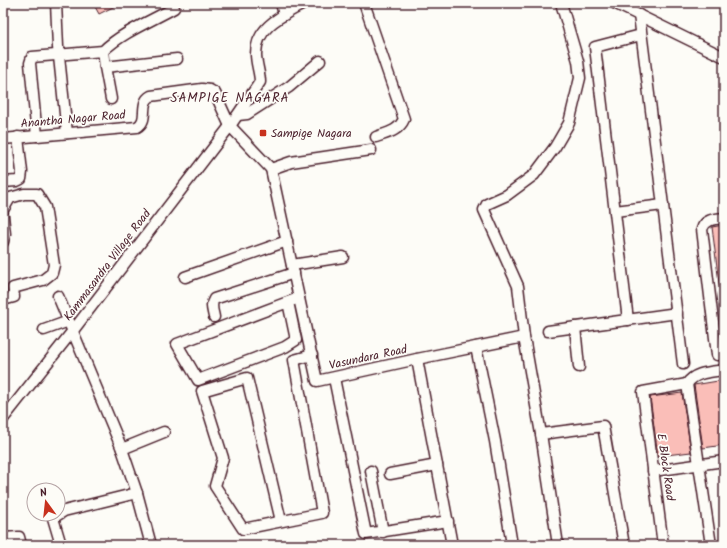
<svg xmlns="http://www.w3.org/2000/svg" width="727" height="548" font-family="Kalam,sans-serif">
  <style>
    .building { fill: #fabeb8; stroke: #4a1f2b }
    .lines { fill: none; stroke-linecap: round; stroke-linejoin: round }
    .minor-casing { stroke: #4a1f2b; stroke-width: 13 }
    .minor { stroke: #fdfcf7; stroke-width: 10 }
    .poi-dot { fill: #c8321e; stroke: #fdfcf7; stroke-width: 1.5 }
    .labels { text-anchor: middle; stroke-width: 3.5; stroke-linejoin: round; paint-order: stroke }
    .street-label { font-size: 12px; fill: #4a1f2b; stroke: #fdfcf7 }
    .poi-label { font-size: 12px; fill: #4a1f2b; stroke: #fdfcf7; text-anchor: start }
    .neighbourhood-label { font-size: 13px; letter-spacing: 1px; fill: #4a1f2b; stroke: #fdfcf7 }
  </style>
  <rect width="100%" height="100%" fill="#fdfcf7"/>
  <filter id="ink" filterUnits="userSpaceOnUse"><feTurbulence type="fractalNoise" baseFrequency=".025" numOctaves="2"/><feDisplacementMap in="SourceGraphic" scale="8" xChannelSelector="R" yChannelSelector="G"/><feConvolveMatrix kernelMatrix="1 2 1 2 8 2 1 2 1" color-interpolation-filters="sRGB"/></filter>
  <g filter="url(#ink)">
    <g class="building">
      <polygon points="93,3 121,3 99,14"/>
      <polygon points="724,225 724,290 720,291 712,227"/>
      <polygon points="724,380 724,445 703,448 694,385"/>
      <polygon points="682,393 691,452 658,456 650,397"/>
    </g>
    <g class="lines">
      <defs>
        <g id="minor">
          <polyline points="56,3 58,47 67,133"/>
          <polyline points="281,3 284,15"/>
          <path d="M364,3L404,119C399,131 387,133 376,137"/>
          <polyline points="614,3 724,57"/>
          <polyline points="639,15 683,364"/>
          <polyline points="103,51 105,67 177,59"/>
          <polyline points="105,67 111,99"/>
          <polyline points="238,115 247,114 289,87 320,61"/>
          <path d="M37,136L30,63L32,57L103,51C121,33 151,21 174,8"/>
          <path d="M3,139L137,127C150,120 138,103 151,96L202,89L210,90L215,93L230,126L260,82C260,73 256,64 256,54C256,26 284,15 305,3"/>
          <polyline points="271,169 291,162 371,150"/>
          <polyline points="3,182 17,181 21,179 22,172 18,137"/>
          <polyline points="3,210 10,198 24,194 37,194 45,207 54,265 52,273 43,280 13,288 14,297 3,300"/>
          <polyline points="615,211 663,205"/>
          <polyline points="3,216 5,234 3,242"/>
          <path d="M724,218C715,219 705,219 702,229L717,355L724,354"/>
          <polyline points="292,265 343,257"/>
          <polyline points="185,277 287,241"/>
          <polyline points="58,296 122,449 137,493 151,545"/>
          <polyline points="288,302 296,340 285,347 198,380 177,344 288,302 299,298"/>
          <path d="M214,317C213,311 210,305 214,299L294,273"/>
          <polyline points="628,320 595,47 641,35"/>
          <polyline points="575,327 579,367"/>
          <polyline points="44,330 69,321"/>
          <polyline points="548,331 677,313"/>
          <polyline points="476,347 495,441 512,545"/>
          <polyline points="417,359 524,337"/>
          <polyline points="334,378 366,534 448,521"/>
          <path d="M687,384C694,372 711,372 724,370"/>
          <polyline points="3,419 75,328 230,126 271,169 317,381 417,359 452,545"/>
          <polyline points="541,434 603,426 624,545"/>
          <polyline points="122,449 164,432"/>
          <polyline points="371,471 383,532"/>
          <polyline points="653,471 724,461"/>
          <polyline points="390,474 437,465"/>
          <polyline points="281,521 247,378 202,391 223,458 215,486 243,529 322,513 294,360 312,355"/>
          <polyline points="3,538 19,537 21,545"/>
          <polyline points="61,545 53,518 64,511 137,493"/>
          <polyline points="558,545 541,434 524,337 518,286 484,210 487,204 507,195 534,175 555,147 569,123 580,78 578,61 561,3"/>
          <polyline points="663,545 643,392 687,384 711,545"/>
        </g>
      </defs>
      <use href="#minor" class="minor-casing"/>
      <use href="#minor" class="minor"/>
    </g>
  </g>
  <rect class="poi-dot" x="259" y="129" width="8" height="8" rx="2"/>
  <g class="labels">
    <g class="street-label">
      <text transform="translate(73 119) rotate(-5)" y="4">Anantha Nagar Road</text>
      <text transform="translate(107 265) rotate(-53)" y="4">Kammasandra Village Road</text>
      <text transform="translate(368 357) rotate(-12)" y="4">Vasundara Road</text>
      <text transform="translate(666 467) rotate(82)" y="4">E Block Road</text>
    </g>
    <g class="poi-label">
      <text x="271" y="137">Sampige Nagara</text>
    </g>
    <g class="neighbourhood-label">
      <text x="230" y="102">SAMPIGE NAGARA</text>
    </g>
  </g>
  <rect width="727" height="548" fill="none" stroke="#fdfcf7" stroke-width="16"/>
  <rect x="8" y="8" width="711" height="532" fill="none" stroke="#4a1f2b" stroke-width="1.5" filter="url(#ink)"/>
  <g transform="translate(46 502) rotate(345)"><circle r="19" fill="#fdfcf7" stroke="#b5a4a5"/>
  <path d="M0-3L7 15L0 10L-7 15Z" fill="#c8321e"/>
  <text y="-6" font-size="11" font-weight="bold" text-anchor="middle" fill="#4a1f2b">N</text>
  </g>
</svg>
